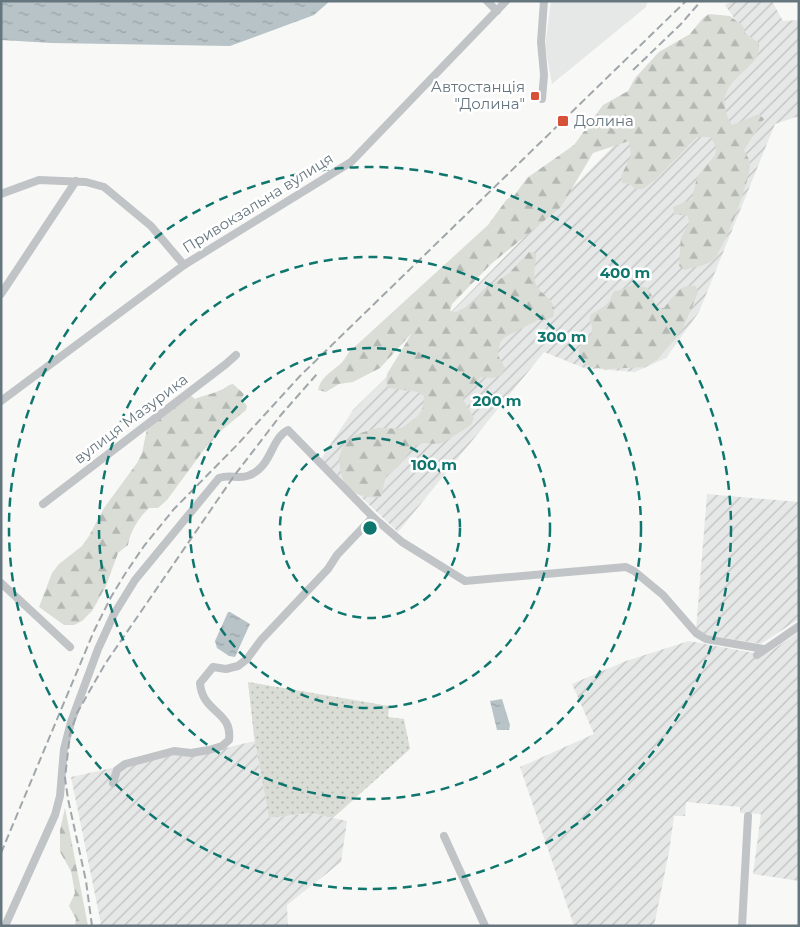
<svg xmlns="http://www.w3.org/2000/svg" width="800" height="927" font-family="Montserrat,sans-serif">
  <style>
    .built { fill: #e6e8e7 }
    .industrial { fill: url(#industrial-furrows) }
    .forest { fill: url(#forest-firs) }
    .garden { fill: url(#garden-dots) }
    .water { fill: url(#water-ripples) }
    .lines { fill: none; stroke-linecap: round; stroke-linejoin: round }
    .minor { stroke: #c0c4c7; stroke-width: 8 }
    .rail { stroke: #a0a7ac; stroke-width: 2; stroke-dasharray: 8 4; stroke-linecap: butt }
    .ring { fill: none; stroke: #0f766e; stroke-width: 2.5; stroke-dasharray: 9 6 }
    .poi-dot { fill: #d65138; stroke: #fff; stroke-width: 2 }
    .labels { text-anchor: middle; stroke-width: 5; stroke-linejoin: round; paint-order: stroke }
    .poi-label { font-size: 15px; fill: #66767f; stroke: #fff; text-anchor: end }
    .street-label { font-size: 15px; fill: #66767f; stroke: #fff }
    .centre { fill: #0f766e; stroke: #fff; stroke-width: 2.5 }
    .ring-label { font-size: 15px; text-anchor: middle; font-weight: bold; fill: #0f766e; stroke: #fff; stroke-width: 5; stroke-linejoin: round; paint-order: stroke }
  </style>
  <defs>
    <pattern id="industrial-furrows" width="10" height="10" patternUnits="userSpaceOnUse" patternTransform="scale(1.25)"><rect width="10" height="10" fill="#e6e8e7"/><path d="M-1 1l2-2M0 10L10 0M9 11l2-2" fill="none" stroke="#bec1c0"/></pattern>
    <pattern id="forest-firs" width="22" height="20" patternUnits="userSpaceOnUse" patternTransform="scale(1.25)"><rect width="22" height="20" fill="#d9ddd6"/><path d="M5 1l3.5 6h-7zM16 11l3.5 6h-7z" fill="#b4b8b3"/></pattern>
    <pattern id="garden-dots" width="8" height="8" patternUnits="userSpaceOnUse" patternTransform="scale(1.25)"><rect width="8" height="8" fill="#d9ddd6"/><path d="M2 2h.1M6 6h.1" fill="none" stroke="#b4b8b3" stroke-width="1.8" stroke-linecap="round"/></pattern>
    <pattern id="water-ripples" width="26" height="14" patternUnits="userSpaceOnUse" patternTransform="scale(1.25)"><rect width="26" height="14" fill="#b7c3c7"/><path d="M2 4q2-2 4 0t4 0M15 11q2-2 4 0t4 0" fill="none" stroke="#99a3a7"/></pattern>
  </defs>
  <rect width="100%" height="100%" fill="#f8f8f6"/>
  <polygon class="built" points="551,1 648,1 646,7 552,84 545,46"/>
  <g class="industrial">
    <polygon points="732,1 772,1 783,21 799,20 799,116 775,124 699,312 666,358 635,372 584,368 544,352 398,532 321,459 353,410 396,368 736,21 725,5"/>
    <polygon points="707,494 799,502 799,619 761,644 708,635 696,630"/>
    <polygon points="799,632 799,881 753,874 761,814 740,813 740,807 686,802 685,816 674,816 669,852 654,926 574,926 520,767 594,734 572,684 626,661 689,641 765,655"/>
    <polygon points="255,741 269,818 311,813 347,821 341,862 287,905 288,926 95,926 101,924 71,777 176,754 191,756"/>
  </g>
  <g class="forest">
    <path d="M709,14L730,16L743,26L745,33L759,43C759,48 759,54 756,58C745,75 722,82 725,107C726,114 728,119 732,125L759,114L764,119L744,150C746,154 750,160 750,164C751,179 724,249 714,259C707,266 694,267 685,270L679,266L681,237L689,223L688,216L674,214L673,207L692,199L697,177L715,155L716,148L711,137H697L656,179L643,189H635L630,184L622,183L621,176L631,156L629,141L593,153L561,207L491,264L452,304L450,311L456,312L470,305L484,290L509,273L529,252L536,253C536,262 533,272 535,281C538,297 559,297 553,317L546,320H538L505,337L500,342L498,355L505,368C500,380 493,378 481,377L463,399L474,418L471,425L465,429L446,441L439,444L424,443L417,445L411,450L398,467L386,476L381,497C369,499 356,495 346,488C332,453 340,436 378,428C385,427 394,430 401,428C404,427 408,423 411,421C422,414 423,409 424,396L418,392L388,388L386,381L387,374L412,333L380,368L353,382L339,384L326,392L318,390C321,377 330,373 339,365C343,362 346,357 349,352L488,225L507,199L514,196L527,178L574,145L603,105L628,91L635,78L659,52L690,34L703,18Z"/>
    <path d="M634,284L648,288L657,307L664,308C673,297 681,282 696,286L698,293L682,330L658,359L645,367L606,369L591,367L584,363L578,350L592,333V326L590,323V315L608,304L614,291L621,290Z"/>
    <path d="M233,384L244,394L242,399L247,406L246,410L223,429L203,451L167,500L158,508H149C139,517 130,532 128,545L118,553L106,586L92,611L82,621L74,625H64L39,607L52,573L59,564L82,546L89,536L104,508L137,463L142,453L147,429L188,393L195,399C204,395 213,394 221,390C226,388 227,385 233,384Z"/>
    <polygon points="65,808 88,926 75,926 76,919 69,906 75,893 71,871 60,852 60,830"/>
  </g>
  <polygon class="garden" points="248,682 389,706 388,717 404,719 410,749 333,818 311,813 269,818 254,736"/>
  <g class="water">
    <polygon points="1,1 330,1 314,15 230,46 51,43 1,40"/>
    <polygon points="228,612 230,612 250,624 235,657 229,656 217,648 215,641"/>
    <polygon points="502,699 510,725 509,730 497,730 490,701"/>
  </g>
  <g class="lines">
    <g class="minor">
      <polyline points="487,1 497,11"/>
      <polyline points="542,99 544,75 541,42 544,1"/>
      <polyline points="1,194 39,180 86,182 104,187 151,226 184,265"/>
      <polyline points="1,294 76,181"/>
      <polyline points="1,401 184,265 351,162 506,1"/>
      <polyline points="43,504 226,364 236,355"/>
      <polyline points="1,583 70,647"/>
      <polyline points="757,655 799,626"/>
      <path d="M113,783L117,770L125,764L174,751L191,753L209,750L222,746L229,740C233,711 202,713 200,683L213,667L226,669L238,666L247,659L261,640L328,569L337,555L373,517"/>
      <polyline points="444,836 485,926"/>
      <path d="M5,926L55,815L60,796L64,749L71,722L98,649L114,614L135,580L219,478C230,474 240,480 250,475C272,466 271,438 288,430L373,517L402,542L465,581L626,567L634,571L663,595L696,633L706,639L764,649"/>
      <polyline points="742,926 748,816"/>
    </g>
    <g class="rail">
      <polyline points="633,70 680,25 701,1"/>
      <polyline points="1,853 94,631 111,597 125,574 144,546 174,509 237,445 300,376 686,1"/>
      <polyline points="92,926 86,881 68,799 65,778 70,734 77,713 105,664 234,476 280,416 317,374"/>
    </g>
  </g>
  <g class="ring">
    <circle cx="370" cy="528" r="90"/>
    <circle cx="370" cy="528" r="180"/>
    <circle cx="370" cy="528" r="271"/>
    <circle cx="370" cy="528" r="361"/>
  </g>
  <g class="poi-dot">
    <rect x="530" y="91" width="10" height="10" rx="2.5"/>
    <rect x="557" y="115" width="12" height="12" rx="2.5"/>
  </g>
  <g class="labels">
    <g class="poi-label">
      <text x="525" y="92">Автостанція<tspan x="525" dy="17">"Долина"</tspan></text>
      <text x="574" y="126" text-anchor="start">Долина</text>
    </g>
    <g class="street-label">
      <text transform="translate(258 203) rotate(-32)" y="5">Привокзальна вулиця</text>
      <text transform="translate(131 419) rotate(-37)" y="5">вулиця Мазурика</text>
    </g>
  </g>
  <circle cx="370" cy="528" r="8" class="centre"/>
  <g class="ring-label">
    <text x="625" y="278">400 m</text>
    <text x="562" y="342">300 m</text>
    <text x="497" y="406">200 m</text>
    <text x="434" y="470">100 m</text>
  </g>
  <rect width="800" height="927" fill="none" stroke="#66767f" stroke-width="5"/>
</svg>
